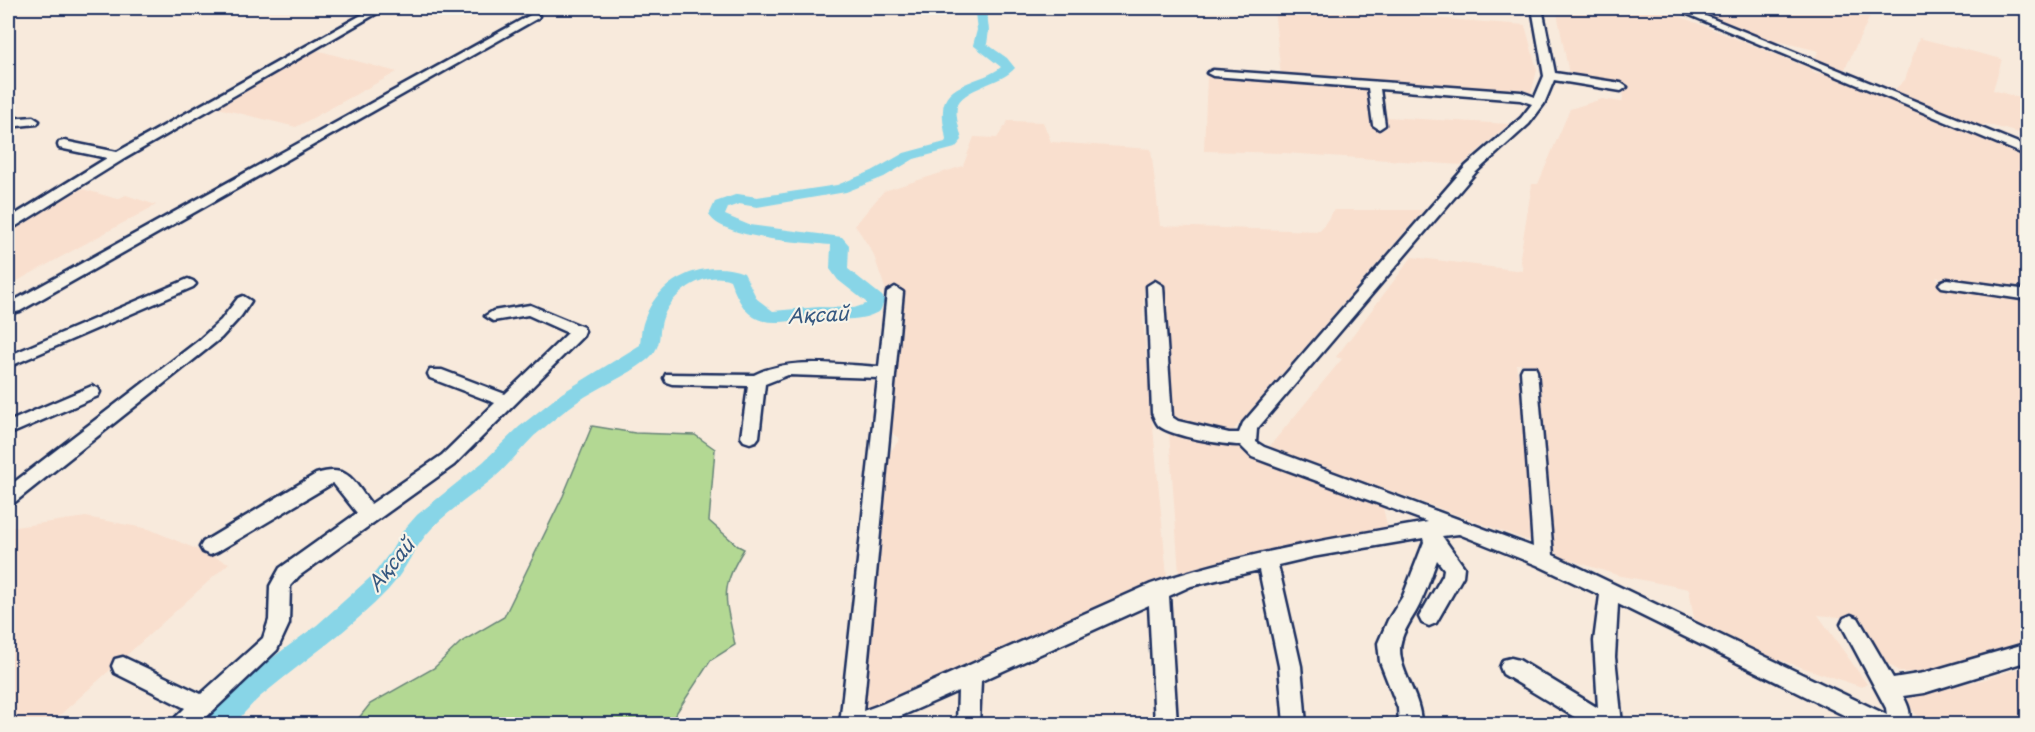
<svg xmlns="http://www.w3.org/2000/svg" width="2035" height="732" font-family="'Playpen Sans',sans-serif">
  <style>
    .built { fill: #f9dfce }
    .green { fill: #b3d893; stroke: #678478; stroke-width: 1.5 }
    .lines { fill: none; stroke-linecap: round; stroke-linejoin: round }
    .river { fill: #88d5e7; fill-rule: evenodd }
    .minor-casing { stroke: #1b2f5e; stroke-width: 5 }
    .minor { fill: #f7f3e8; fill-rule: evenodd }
    .labels { text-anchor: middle; stroke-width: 4.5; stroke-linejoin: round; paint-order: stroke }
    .water-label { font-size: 20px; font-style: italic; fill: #365880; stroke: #f7f3e8 }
  </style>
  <rect width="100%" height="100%" fill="#f8eadc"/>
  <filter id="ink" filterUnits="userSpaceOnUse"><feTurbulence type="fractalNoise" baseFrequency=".0167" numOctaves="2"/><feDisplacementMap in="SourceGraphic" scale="12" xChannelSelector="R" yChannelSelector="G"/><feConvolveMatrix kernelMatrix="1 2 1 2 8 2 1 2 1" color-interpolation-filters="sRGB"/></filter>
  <g filter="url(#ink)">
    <g class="built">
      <polygon points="1556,8 1659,8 1812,69 1812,72 1827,74 2027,157 2027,290 1936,277 1944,288 2027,300 2028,641 2011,648 1924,672 1900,672 1880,658 1862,619 1818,615 1867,684 1862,687 1767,656 1694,619 1689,589 1617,575 1561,557 1550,547 1539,397 1532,365 1516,364 1526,423 1532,542 1269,447 1342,359 1336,357 1412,257 1523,271 1520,257 1532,184 1538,184 1570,109 1602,99 1622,102 1624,91 1629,84 1569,74"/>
      <polygon points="1688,8 1874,8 1843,73 1814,60 1819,51 1777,41 1775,46 1710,19 1714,17"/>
      <polygon points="1274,9 1353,12 1525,25 1537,70 1531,94 1340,80 1340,78 1320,76 1319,78 1281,76"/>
      <polygon points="1919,38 2002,59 1993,90 2027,100 2027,135 1985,124 1983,130 1892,92 1905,80"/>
      <polygon points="316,50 397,72 296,127 214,107"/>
      <polygon points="1207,76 1366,88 1373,128 1387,129 1386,117 1509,124 1462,165 1285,153 1204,151"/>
      <polygon points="1008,121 1043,122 1051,142 1151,149 1160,226 1320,231 1334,210 1424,210 1229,435 1171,416 1155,286 1144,287 1143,322 1167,576 874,710 862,706 887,456 900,439 889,431 903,291 887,294 873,253 855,225 884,191 963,166 974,137 997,138"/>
      <polygon points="76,187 117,199 126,195 156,205 8,286 8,230"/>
      <polygon points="1169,433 1238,447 1256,460 1382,504 1388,529 1297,545 1179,573"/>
      <polygon points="86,517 149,529 229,563 50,724 8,724 8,528"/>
      <polygon points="2027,666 2027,724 1923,724 1904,699 1985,679"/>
    </g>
    <path class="green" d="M592,426L635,433L695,435L715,449L709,521L738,546L744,549C718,591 726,599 735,645L711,660L671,721L666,724H354L370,704L434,668L461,642L504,617L563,496Z"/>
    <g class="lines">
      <path class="river" d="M979,8H991L987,13L989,30L987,44L1007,58L1015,68C1002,84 961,88 957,107C955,117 960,130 962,140L955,148L914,159L884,177L846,192L757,207L739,204L728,208L725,215L749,225L842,237L849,245L848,269L882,296L885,300L880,311C859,323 840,318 816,319C771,321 750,335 730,280C705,270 674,292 664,315C656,334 665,345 647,360C626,377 599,387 577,402C562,412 548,425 534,436C521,449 510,464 496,476C476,493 452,508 433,527C414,546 406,571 388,590C351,629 307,658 266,692C254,701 244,714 234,724H204L208,715L246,677L317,625L373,575L391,551L402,532L417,515L483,462L519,427L562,393L640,345C641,336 641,327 645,318C659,278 706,258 744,273L757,299L773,311L819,307L854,308L866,304V302L838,280L830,269L831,245C802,242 723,239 709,215L715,202L738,194L757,197L837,185L872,171L904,153L945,142L946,140C945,130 942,121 943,111C943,82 984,82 1001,67L973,45L977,30L975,13Z"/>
      <defs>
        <g id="minor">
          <polygon points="374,8 386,8 124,159 13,228 8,229 8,219 107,158 59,148 58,145 59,142 64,141 117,152"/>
          <path d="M1532,8H1542L1555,73L1621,83L1627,87L1621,91L1554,80L1544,104L1529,124L1476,172L1257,429L1256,442L1264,447L1533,547L1521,371L1523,367H1535L1537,371L1553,555L1887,715L1886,708L1841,624L1844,618L1851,615L1858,618L1893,678L1924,673L2028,643V661L1924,693L1903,696C1908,705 1912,714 1908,724H1862L1618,604L1615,657L1622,724H1586L1503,674L1500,667L1503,660L1511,658L1519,660L1598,708L1594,641L1600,595L1537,565L1459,534L1442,536L1464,567L1463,576L1436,623L1429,626L1422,623L1419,617L1443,575L1444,569L1437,560C1432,573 1428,586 1422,599C1413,622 1394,636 1402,663C1408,684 1421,702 1421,724H1399L1398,708L1380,662L1378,643L1388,620L1403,596L1424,542L1423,538L1312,557L1278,565L1301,666L1306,724H1284L1279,666L1259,570L1191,586L1169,596L1177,724H1155L1149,605L981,681L979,724H957L958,691L883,724H840L878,378L788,375L765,384L759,437L756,441L750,443L744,441L741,437L748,386L672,384L666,382L664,378L666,374L754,375C791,356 838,365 879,367L887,292L895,287L903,292L863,711L882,704L1151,584C1240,554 1334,538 1428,522L1252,457L1240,445C1224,445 1171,436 1159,426C1156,423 1154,417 1152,413L1147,286L1155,281L1163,286L1172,417L1178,421L1229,433H1239L1243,423L1466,166L1521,118L1532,104L1520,100L1380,89L1385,125L1379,129L1373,125L1368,88L1213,76L1207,73L1213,70L1521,92L1535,97L1544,76Z"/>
          <polygon points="1673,8 1686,8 2028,147 2028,156"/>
          <polygon points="534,13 539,16 538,18 20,311 8,314 8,304"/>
          <polygon points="33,117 39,121 37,124 8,127 8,119"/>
          <polygon points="188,279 193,281 196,284 193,287 8,367 8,356"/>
          <polygon points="1947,279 2028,290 2028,300 1942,287 1939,284 1942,281"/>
          <polygon points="243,296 251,301 241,316 221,338 15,502 8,504 8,487 198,341 221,320 238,298"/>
          <path d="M530,305L583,327L585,331L583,336L454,465L299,576L290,586L289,624L277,650L199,724H173L176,717L185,708L115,673L112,666L115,659L123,657L201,694L263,638L269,620L270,586L280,568L357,513L333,483L217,552L210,555L203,552L200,547L203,542L316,474C349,464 352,480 371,504L442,455L495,403L430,378L428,374L430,370H442L505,394L568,333L528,315L493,321L485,316L493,311Z"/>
          <polygon points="92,386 98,388 100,392 98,396 8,435 8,422"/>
        </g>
      </defs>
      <use href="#minor" class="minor-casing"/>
      <use href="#minor" class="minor"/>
    </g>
  </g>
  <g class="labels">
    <g class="water-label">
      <text transform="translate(818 315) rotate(-3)" y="7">Ақсай</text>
      <text transform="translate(391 565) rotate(-51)" y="7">Ақсай</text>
    </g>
  </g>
  <rect width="2035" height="732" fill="none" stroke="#f7f3e8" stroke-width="30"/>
  <rect x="15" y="15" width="2005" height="702" fill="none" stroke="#1b2f5e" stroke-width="2" filter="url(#ink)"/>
</svg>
